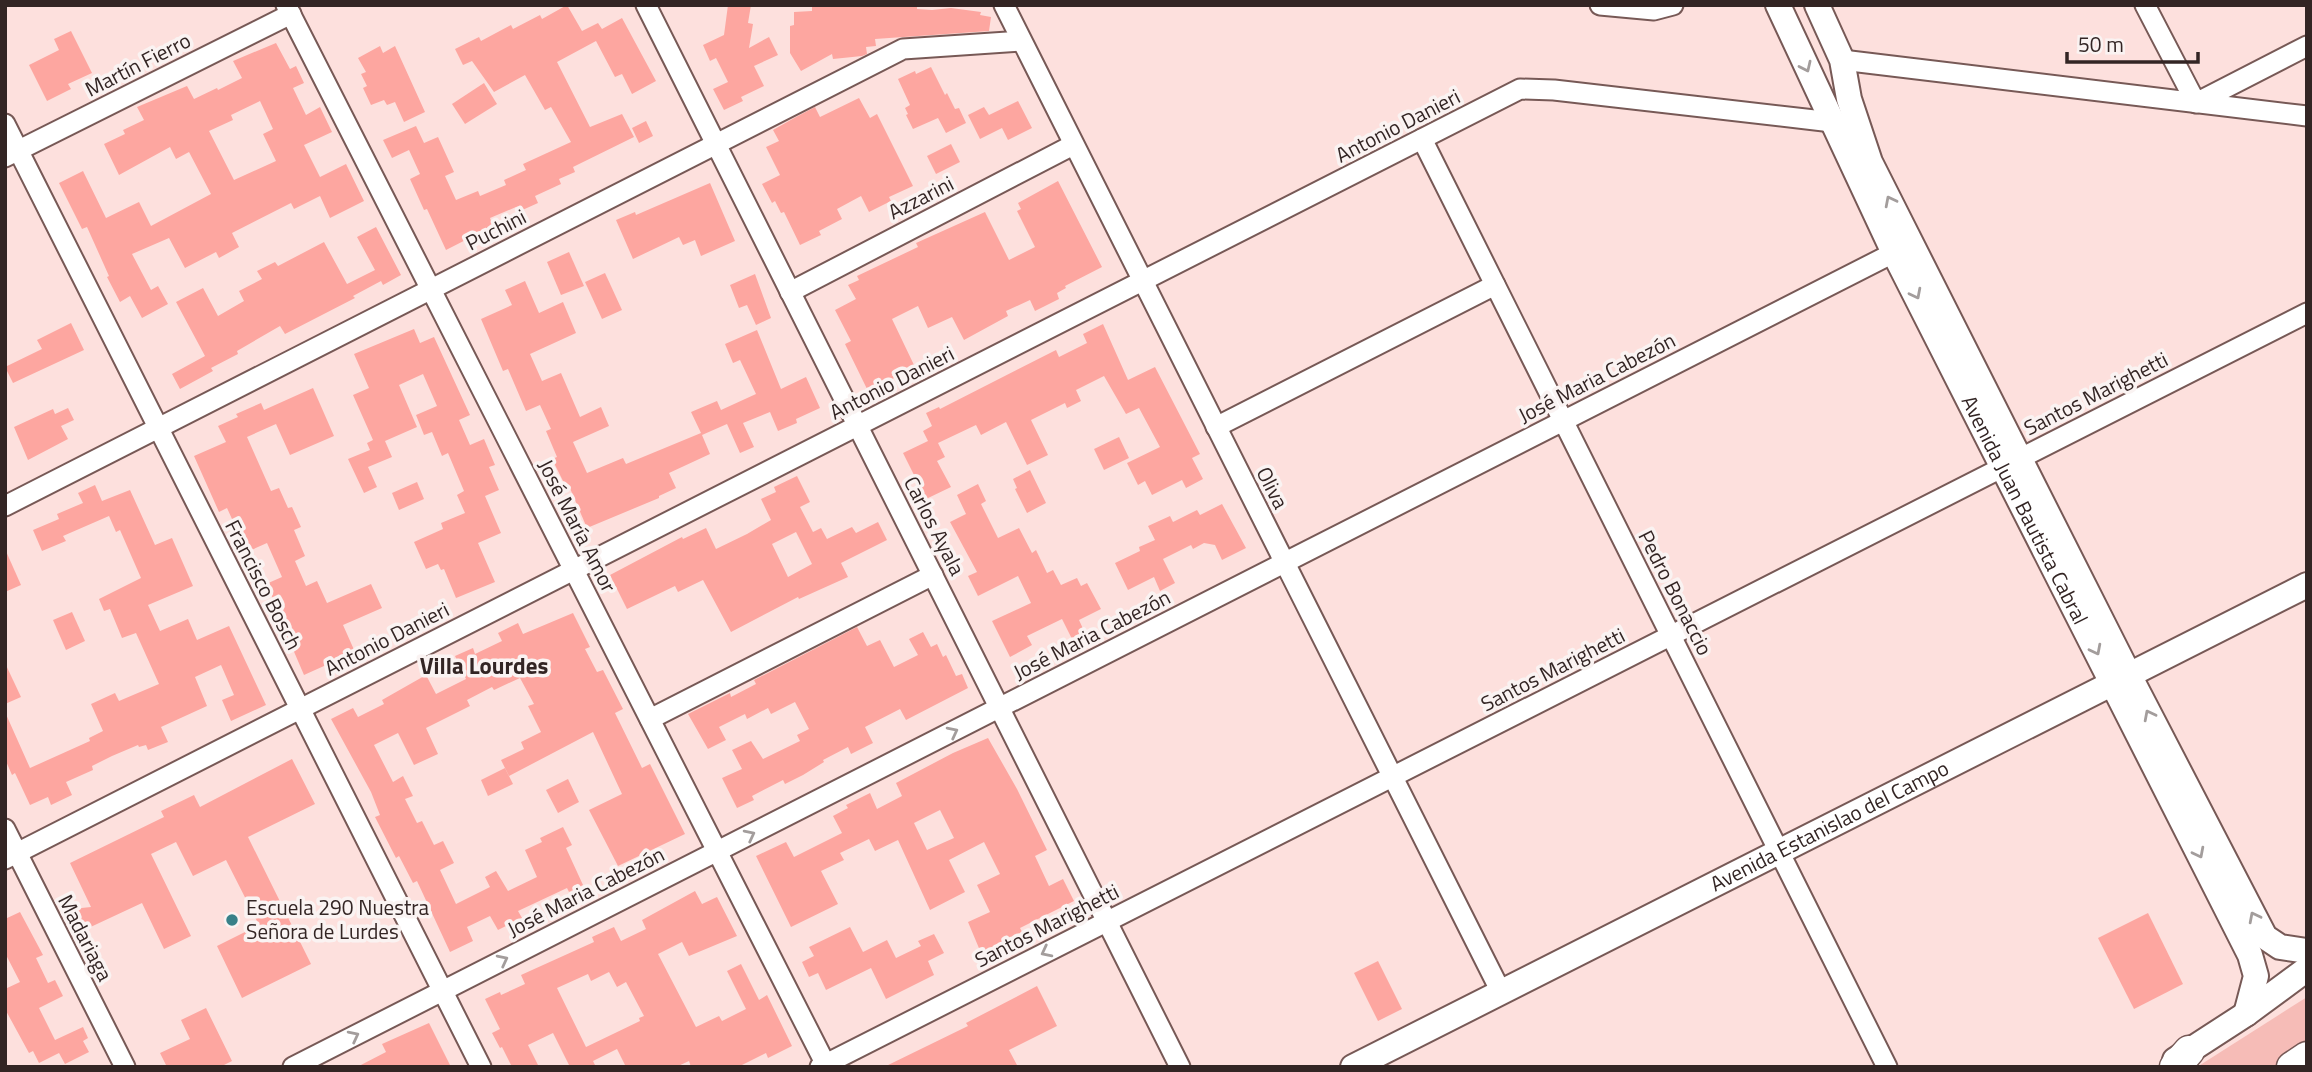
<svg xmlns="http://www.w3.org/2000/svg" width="2312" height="1072" font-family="'Titillium Web',sans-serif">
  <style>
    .green { fill: #f6bcb7 }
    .building { fill: #fda6a0; fill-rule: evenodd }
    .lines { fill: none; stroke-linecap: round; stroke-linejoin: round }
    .minor-casing { stroke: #775956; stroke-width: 23 }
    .major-casing { stroke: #775956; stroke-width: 28 }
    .highway-casing { stroke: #775956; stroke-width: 33 }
    .minor { stroke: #fff; stroke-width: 19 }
    .major { stroke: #fff; stroke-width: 24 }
    .highway { stroke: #fff; stroke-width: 30 }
    .oneway { stroke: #a39d9c }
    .poi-dot { fill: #388088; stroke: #faf3f2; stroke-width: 2.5 }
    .labels { text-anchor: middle; stroke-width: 7; stroke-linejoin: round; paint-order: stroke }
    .street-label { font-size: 21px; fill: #332524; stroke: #faf3f2 }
    .poi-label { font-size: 21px; fill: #332524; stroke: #faf3f2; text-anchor: start }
    .neighbourhood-label { font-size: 23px; font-weight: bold; fill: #332524; stroke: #faf3f2 }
  </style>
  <rect width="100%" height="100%" fill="#fde0dd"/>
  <polygon class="green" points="2307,997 2307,1053 2289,1067 2197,1067"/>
  <g class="building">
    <polygon points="567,5 582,31 598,23 602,29 622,18 656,81 632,94 622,74 615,77 596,41 557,62 590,127 622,114 634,137 573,167 575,172 559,179 561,184 535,196 538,203 518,212 516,207 490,218 493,226 446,250 427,209 424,210 410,179 420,174 409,150 392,158 383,140 416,126 424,143 438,137 454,172 445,176 456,200 478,191 480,196 506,185 504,180 526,170 523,164 571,142 551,107 545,110 525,75 494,92 472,61 463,65 455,49 479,37 481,41 511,25 513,29 540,15 542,19"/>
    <polygon points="728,5 751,5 748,23 753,24 749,48 769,37 778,55 754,66 764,86 741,97 743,101 724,110 713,89 728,82 716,58 710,61 703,45 724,35"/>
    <polygon points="812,5 917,5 917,9 932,10 951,8 981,12 980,15 991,17 989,31 875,39 876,46 866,47 867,54 862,56 833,59 832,54 801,71 790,53 790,26 794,25 794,12 812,11"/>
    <polygon points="71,31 92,73 68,84 71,89 47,101 29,65 59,50 54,39"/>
    <path d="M276,43L290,69L296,66L304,83L293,88L306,115L320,107L332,132L304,145L320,177L346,164L364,201L330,218L320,196L294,209L291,203L232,233L239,247L219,258L216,252L185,268L169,238L132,254L151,290L158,286L168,304L142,318L130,296L120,302L107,277L109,276L87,227L82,229L59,183L83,171L106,218L139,202L151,226L211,194L189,152L176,159L170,147L119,175L104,144L125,134L123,130L144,120L137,107L187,86L194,99L217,88L218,90L242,78L233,61ZM260,101L273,129L263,134L276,161L234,180L209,131L233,120L231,115Z"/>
    <polygon points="380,46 383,53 395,46 425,112 404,122 395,102 387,105 384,100 371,105 363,88 367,86 361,74 366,72 358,58"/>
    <polygon points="931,67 945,95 947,93 955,109 959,108 966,123 946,133 938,118 913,129 906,115 908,114 905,108 910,105 898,79 915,71 916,74"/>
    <polygon points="484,83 497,104 465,124 452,104"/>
    <polygon points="859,98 870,118 877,114 913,186 889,197 891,201 869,212 861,196 837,209 842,219 819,231 821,235 800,245 784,212 781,213 775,201 772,203 762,184 780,175 766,147 779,141 773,130 796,117 815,107 820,117"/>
    <polygon points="1018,101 1032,128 1008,140 1002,128 980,139 968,115 984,107 989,115"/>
    <polygon points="646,121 653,136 639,143 632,128"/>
    <polygon points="951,144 960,162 936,174 927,156"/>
    <polygon points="1058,181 1102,267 1065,286 1066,288 1057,293 1059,299 1035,311 1030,300 1006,311 1008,316 964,340 952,317 928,328 918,306 892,319 914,365 892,375 894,378 868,391 845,344 851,341 835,310 856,299 848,285 859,280 857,276 918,247 916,243 985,212 1009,260 1035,247 1017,211 1021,209 1018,203"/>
    <polygon points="710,183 735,241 701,256 695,240 683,245 679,237 633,259 616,220 635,212 636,215"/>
    <polygon points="376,227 401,275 383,285 381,281 353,296 355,298 285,334 280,326 237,351 238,354 211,368 213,371 180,389 172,374 205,356 176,302 203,288 218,316 244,301 239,291 262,279 257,271 275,262 278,266 324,242 347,284 375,270 357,237"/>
    <polygon points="569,252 584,286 561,295 547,262"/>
    <polygon points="605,273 622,310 602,319 585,282"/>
    <polygon points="755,274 771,318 756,325 747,305 739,308 730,285"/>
    <polygon points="525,281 539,313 563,302 576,333 530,354 542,381 561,373 580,417 601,407 609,426 573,442 587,473 623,458 626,464 701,433 691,412 717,401 721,410 756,394 740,360 733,363 725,344 757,330 781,389 806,377 820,408 796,419 797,423 778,431 770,412 743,423 754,447 740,453 727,424 702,435 710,454 669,473 676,488 659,496 659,498 587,528 569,486 566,487 552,459 557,457 546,431 551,429 540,405 526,411 508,369 503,371 481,319 512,305 505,290"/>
    <polygon points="71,323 84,350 13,383 5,367 42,349 37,340"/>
    <polygon points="1103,324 1128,380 1155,367 1200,454 1192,458 1203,479 1186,488 1182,480 1152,495 1145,481 1138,485 1127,463 1160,447 1139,408 1126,414 1104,376 1076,390 1081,401 1067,408 1065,403 1031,420 1048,455 1027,465 1006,422 981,435 976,425 938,443 945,457 937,461 951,487 926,499 903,453 928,441 923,431 932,426 926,413 939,407 940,409 1056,350 1059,357 1087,343 1083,334"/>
    <polygon points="414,329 420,343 434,337 470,415 459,420 470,445 484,439 495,465 489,467 499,490 485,496 501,533 478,543 495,582 456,598 444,569 441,570 438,564 426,569 414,542 443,529 441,523 465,513 457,495 464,491 448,453 442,456 432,432 424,435 416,415 437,406 423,374 399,385 417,427 385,441 392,457 368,467 377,487 364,493 348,459 370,450 367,443 373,440 353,395 369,388 354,354"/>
    <polygon points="313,388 334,436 290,455 276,424 247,437 271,491 279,488 288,508 292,507 301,527 294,530 305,556 295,561 306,586 317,581 327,603 371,584 382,608 343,625 355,652 304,675 292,647 288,649 269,606 275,603 266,584 282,577 267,543 247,552 227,508 219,512 194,456 226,442 218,426 238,417 236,414 261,403 264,410"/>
    <polygon points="68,408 74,420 61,426 68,439 28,460 14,427 53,409 55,414"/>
    <polygon points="1119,437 1129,458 1104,470 1094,449"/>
    <polygon points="1030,470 1046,503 1027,513 1015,489 1017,488 1013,479"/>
    <path d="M797,476L810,502L800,507L813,532L821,528L827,539L852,527L856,533L878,522L887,540L841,563L848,577L799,599L798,597L731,632L703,580L678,592L675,586L627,609L610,575L682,537L683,539L706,528L716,549L747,534L771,520L761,499L776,492L774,487ZM796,532L812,564L788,577L772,544Z"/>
    <polygon points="417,482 424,499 399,510 392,493"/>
    <polygon points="978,484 986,501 981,504 998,538 1019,528 1032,553 1036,550 1047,573 1053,570 1061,585 1077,578 1081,586 1087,583 1101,609 1079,620 1085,633 1072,639 1062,619 1027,636 1032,645 1010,657 992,621 1031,603 1018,576 978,596 968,576 977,572 950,522 966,514 957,495"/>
    <polygon points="95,485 102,501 130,490 155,545 172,538 193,586 148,605 160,631 188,619 197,640 229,626 266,705 231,721 222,700 234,695 221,665 195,677 207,706 161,727 168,742 148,750 146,745 139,747 138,745 112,756 92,766 93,770 66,782 72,795 51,805 48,797 30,805 15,773 12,775 5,759 5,712 30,768 90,741 89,738 103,731 91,704 115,693 119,701 159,684 136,633 122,638 110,609 104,611 99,599 141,578 120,530 116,532 109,516 63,536 66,541 42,551 33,530 59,519 57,514 83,503 78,493"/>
    <polygon points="1222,504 1246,548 1222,560 1215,545 1204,543 1193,549 1191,545 1163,559 1175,583 1160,591 1154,577 1128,590 1115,563 1140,551 1139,547 1155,540 1148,526 1170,516 1173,522 1197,510 1200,515"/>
    <polygon points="5,549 21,585 5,592"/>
    <polygon points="72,612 85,641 66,650 53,620"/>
    <polygon points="573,613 590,647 585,649 597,672 603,670 623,709 615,713 642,768 650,764 685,834 618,866 589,810 622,794 593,732 509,776 501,760 524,749 521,742 541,732 528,706 534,704 520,678 494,690 492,687 467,700 470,706 426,728 438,754 414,765 398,733 374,745 393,782 403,776 413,796 405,799 417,823 422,821 434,845 443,841 454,863 440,870 456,904 490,887 485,877 496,871 508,891 537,877 525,850 542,842 540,838 563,827 572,845 566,848 583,885 569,892 567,888 518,911 522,918 498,930 490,916 467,927 473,941 450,952 417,881 413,883 399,856 396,858 375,817 380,815 371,792 331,719 353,708 358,717 384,704 382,700 426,675 436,694 466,679 455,656 473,648 475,654 502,641 498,633 518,623 523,634"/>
    <polygon points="857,627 867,646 880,640 894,667 918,655 909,639 923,632 931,647 937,644 943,657 946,655 956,676 962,674 968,688 906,720 900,709 865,727 873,743 851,754 848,747 823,760 824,762 803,775 785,784 783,780 752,796 754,800 737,808 722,778 742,769 732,750 751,741 763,759 800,741 797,735 809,729 795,702 771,714 768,708 747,719 745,714 719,727 726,740 708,749 688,714 730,693 731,697 756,684 754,680"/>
    <polygon points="5,663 21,697 5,704"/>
    <path d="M988,738L1017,789L1047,850L1035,856L1049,886L1063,879L1074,901L1020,928L1022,932L981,953L968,922L990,912L977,885L1000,874L984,842L949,860L965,892L930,910L898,840L875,851L869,839L840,853L844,860L821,871L838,904L791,927L756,856L786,842L794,857L842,833L833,816L848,808L846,805L870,793L877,809L902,796L896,783L953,753ZM940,810L954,838L927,850L914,823Z"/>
    <polygon points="292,759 315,804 248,837 311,964 242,998 217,946 259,925 226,860 193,876 176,842 151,854 191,936 164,949 142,903 82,931 72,909 91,907 70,863 164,817 161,811 194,795 200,807"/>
    <polygon points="505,768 513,784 488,796 481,780"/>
    <polygon points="568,779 579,802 558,813 546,790"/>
    <path d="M695,891L702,904L717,897L737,936L689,956L682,942L658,954L696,1027L719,1016L722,1021L746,1009L727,971L741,964L759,1000L767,995L792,1046L768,1058L766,1053L738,1067H691L689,1061L676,1067H626L617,1049L593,1061L596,1067H570L553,1033L528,1045L539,1067H512L502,1047L500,1048L492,1033L500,1029L485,999L500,992L501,995L525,984L521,975L594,942L592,937L614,927L621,941L646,929L642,920ZM609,972L617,987L626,982L644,1016L639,1018L640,1021L586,1047L557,988L588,974L591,981Z"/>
    <polygon points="20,912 43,955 36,958 48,983 55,980 63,996 39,1008 55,1040 83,1027 88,1038 83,1041 89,1052 65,1064 59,1053 39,1063 33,1051 29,1053 5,1009 5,989 20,982 5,953 5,919"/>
    <polygon points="2148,913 2183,984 2134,1009 2098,938"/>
    <polygon points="850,927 863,952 887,940 896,958 921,946 918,941 934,934 944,953 928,961 934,975 886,999 871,968 826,990 818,973 809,977 802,962 814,956 809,947"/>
    <polygon points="1378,961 1402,1009 1378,1021 1354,973"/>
    <polygon points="1037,986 1057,1026 1009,1050 1018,1067 884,1067 968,1026 966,1023"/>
    <polygon points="206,1008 232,1061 220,1067 167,1067 160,1053 190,1039 181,1020"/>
    <polygon points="429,1023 451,1067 357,1067 386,1052 382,1044"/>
  </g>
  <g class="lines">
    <defs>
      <g id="minor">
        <polyline points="286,5 827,1067"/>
        <polyline points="646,5 1180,1067"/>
        <polyline points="1004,5 1501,992"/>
        <polyline points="1600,5 1654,10 1673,5"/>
        <polyline points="2145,5 2196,103 2307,46"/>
        <polyline points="1842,60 2307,116"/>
        <polyline points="5,124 481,1067"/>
        <polyline points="1422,139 1887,1067"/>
        <polyline points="5,157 291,14"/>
        <polyline points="790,292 1073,145"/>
        <polyline points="1216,427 1495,285"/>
        <polyline points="5,506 903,49 1021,41"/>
        <polyline points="650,719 933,575"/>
        <polyline points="5,829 125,1067"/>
        <polyline points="5,859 1520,89 1554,90 1832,122"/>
        <polyline points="293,1067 1907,246"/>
        <polyline points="820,1067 2307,313"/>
      </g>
      <g id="major">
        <path id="s1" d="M1778,5L1894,253L2250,955L2256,976L2246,1014"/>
        <polyline points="1817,5 1842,60 1849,99 1870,162 2129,675 2265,937 2280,947 2307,951"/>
        <polyline points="2175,1060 2246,1014 2307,969"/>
        <path id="s2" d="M1353,1067L2307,585"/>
      </g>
      <g id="highway">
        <polyline points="2175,1067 2189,1051"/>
        <polyline points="2292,1067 2307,1057"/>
      </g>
    </defs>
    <use href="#minor" class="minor-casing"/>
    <use href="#major" class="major-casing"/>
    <use href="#highway" class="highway-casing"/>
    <use href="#minor" class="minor"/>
    <use href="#major" class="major"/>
    <use href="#highway" class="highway"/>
  </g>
  <defs><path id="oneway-chevron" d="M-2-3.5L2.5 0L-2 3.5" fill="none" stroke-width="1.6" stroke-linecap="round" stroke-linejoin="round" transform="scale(1.75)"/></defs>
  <g class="oneway">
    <use href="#oneway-chevron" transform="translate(1806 67) rotate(65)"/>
    <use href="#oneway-chevron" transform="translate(1890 201) rotate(-117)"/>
    <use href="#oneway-chevron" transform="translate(1916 294) rotate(63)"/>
    <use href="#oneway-chevron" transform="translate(2096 650) rotate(63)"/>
    <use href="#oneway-chevron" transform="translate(2149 715) rotate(-117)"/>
    <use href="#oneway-chevron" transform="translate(953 732) rotate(-27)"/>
    <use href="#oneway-chevron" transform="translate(750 835) rotate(-27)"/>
    <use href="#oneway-chevron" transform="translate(2199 853) rotate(63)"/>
    <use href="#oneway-chevron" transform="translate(2254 917) rotate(-117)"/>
    <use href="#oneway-chevron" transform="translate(1046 952) rotate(153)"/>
    <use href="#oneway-chevron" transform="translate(503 960) rotate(-27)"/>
    <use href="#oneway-chevron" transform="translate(354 1036) rotate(-27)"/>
  </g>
  <circle class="poi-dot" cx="232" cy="920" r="7"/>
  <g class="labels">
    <g class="street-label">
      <text transform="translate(138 65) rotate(-27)" y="7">Martín Fierro</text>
      <text transform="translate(1398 126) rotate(-27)" y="7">Antonio Danieri</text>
      <text transform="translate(921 198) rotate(-27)" y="7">Azzarini</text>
      <text transform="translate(496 230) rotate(-27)" y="7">Puchini</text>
      <text transform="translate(1597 378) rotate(-27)" y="7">José Maria Cabezón</text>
      <text transform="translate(892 383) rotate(-27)" y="7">Antonio Danieri</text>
      <text transform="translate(2096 394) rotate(-27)" y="7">Santos Marighetti</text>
      <text transform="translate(1272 488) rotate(63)" y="7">Oliva</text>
      <text dy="7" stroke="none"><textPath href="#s1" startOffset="562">Avenida Juan Bautista Cabral</textPath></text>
      <text transform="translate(577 526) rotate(63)" y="7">José María Amor</text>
      <text transform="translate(934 526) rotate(63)" y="7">Carlos Ayala</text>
      <text transform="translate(263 585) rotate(63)" y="7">Francisco Bosch</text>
      <text transform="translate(1675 593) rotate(63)" y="7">Pedro Bonaccio</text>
      <text transform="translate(1092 635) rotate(-27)" y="7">José Maria Cabezón</text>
      <text transform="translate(387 639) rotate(-27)" y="7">Antonio Danieri</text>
      <text transform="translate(1553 670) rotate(-27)" y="7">Santos Marighetti</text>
      <text dy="7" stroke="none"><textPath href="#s2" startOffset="534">Avenida Estanislao del Campo</textPath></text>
      <text transform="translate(586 892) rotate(-27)" y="7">José Maria Cabezón</text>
      <text transform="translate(1047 926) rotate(-27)" y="7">Santos Marighetti</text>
      <text transform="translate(85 938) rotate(63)" y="7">Madariaga</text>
    </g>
    <g class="poi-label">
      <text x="246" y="915">Escuela 290 Nuestra<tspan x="246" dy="24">Señora de Lurdes</tspan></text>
    </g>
    <g class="neighbourhood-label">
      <text x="484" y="674">Villa Lourdes</text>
    </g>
  </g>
  <rect width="2312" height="1072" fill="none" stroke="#332524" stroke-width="14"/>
  <path d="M2067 52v10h131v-10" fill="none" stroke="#332524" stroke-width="3.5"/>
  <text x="2078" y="52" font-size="21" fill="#332524" stroke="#faf3f2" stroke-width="5" paint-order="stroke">50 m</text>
</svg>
